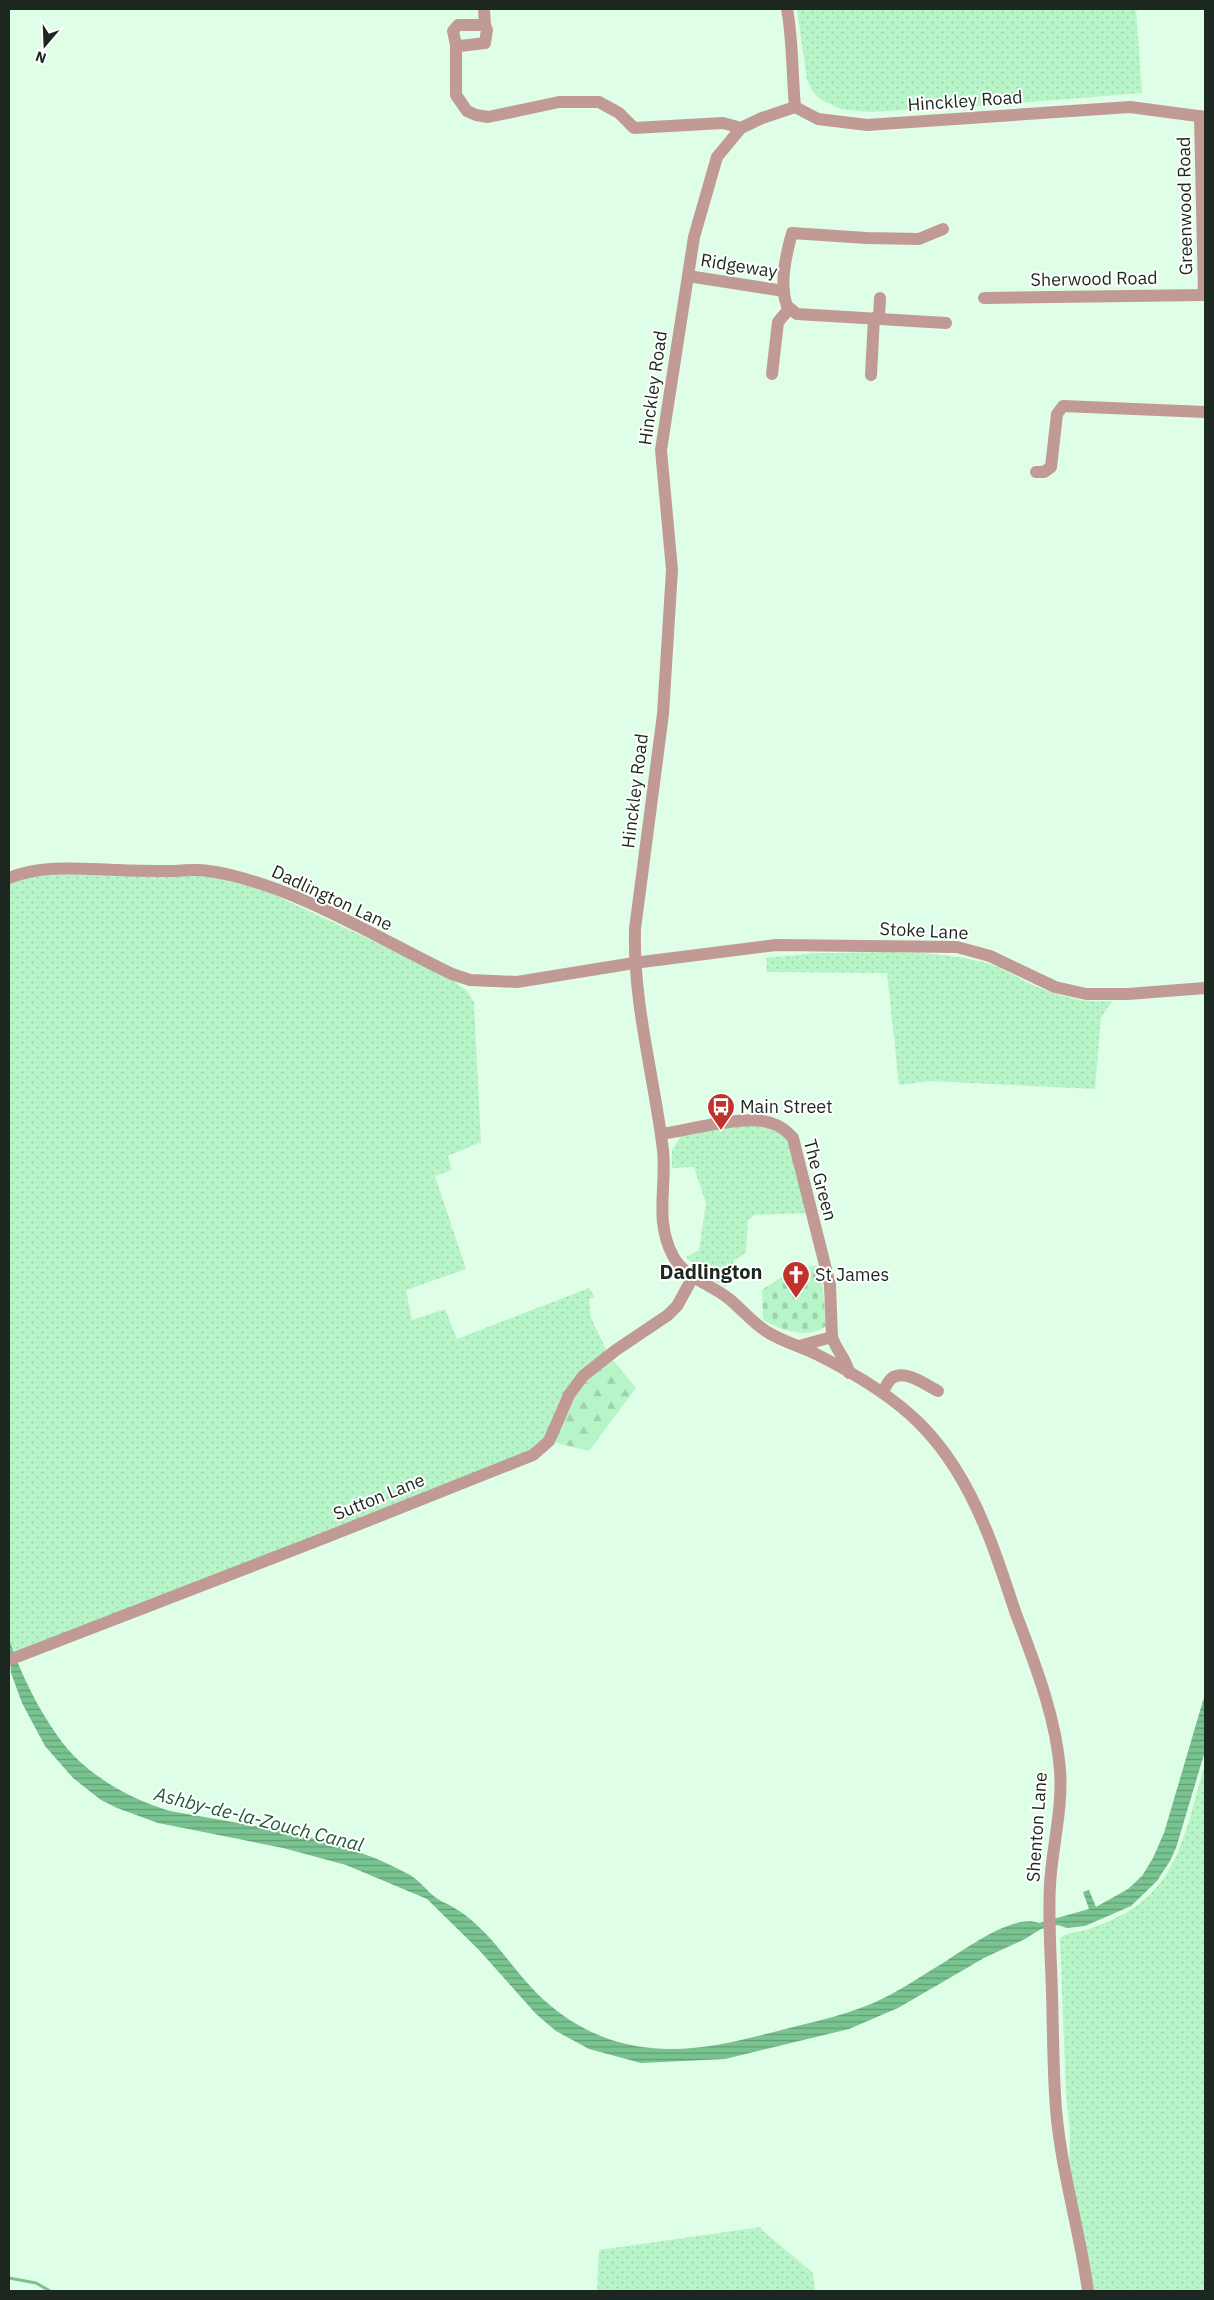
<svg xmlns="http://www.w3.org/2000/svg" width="1214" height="2300" font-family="'IBM Plex Sans',sans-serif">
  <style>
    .grass { fill: url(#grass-dots) }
    .forest { fill: url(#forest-firs) }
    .cemetery { fill: url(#cemetery-stones) }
    .water { fill: url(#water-rules) }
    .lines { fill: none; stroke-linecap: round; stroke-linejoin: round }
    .stream { stroke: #78c38f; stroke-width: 3 }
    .minor { stroke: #c29a95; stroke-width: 12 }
    .labels { text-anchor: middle; stroke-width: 4; stroke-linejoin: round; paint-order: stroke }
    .street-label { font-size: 18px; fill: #1c281f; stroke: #fff }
    .poi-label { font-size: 18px; fill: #1c281f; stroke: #fff; text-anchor: start }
    .water-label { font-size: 19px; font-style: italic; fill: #215835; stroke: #fff }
    .quarter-label { font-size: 20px; font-weight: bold; fill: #1c281f; stroke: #fff }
  </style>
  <defs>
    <pattern id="grass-dots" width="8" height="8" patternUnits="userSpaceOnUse" patternTransform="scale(1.25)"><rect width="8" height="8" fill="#b7f5c8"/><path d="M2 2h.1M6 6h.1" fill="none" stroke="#9dd2ab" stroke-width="1.8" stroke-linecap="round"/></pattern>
    <pattern id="forest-firs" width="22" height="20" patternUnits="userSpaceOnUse" patternTransform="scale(1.25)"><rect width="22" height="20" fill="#b7f5c8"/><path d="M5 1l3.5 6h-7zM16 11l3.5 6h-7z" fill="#9dd2ab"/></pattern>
    <pattern id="cemetery-stones" width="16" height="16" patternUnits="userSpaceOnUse" patternTransform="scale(1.25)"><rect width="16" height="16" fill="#b7f5c8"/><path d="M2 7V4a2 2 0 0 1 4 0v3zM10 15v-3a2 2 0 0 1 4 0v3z" fill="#9dd2ab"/></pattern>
    <pattern id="water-rules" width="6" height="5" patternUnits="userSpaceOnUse" patternTransform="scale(1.25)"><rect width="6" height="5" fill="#78c38f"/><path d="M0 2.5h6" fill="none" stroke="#629e74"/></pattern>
  </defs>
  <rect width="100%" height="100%" fill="#dffee7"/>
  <g class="grass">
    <polygon points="797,9 1136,9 1142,93 993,105 869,112 841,109 821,100 813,92 807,80"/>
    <polygon points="194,873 264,890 444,974 467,991 474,1002 481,1142 448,1156 452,1170 435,1176 466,1269 406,1290 412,1320 445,1309 457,1339 589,1288 595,1297 589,1299 591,1318 608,1354 533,1455 15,1658 9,1639 9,880 33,874"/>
    <path d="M815,953C871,953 932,948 986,963C1000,967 1011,974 1024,981C1051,994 1082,1004 1112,1001L1101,1018L1095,1089L929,1081L899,1085L887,973L767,972L766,958Z"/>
    <polygon points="751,1122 770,1125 792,1140 808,1213 755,1215 748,1220 746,1253 733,1261 733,1280 725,1287 713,1280 686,1257 699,1250 706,1204 694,1167 672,1168 672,1150 681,1136"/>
    <path d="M1205,1764V2291H1094L1069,2164L1070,2131L1066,2094L1060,1938C1069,1932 1079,1932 1089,1929C1100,1925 1113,1920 1124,1914C1182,1882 1187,1821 1205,1764Z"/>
    <polygon points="761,2227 762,2230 813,2273 815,2291 597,2291 599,2250"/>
  </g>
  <polygon class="forest" points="608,1354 636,1388 589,1451 549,1441 569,1395"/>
  <path class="cemetery" d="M817,1265L823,1288L826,1326C806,1340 782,1330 763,1320L762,1290L792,1270Z"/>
  <path class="water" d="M9,1639C21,1676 46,1726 74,1756C100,1782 136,1801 170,1811C250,1826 338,1835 410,1875C420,1881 426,1890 435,1897C441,1902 449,1904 456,1909C467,1915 477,1925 486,1934C506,1955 522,1980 544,2000C579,2032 620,2048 667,2049C711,2050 754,2037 797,2026C822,2020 847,2014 871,2004C896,1993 920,1977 943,1963C965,1949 1014,1913 1039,1923L1089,1909L1083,1892L1089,1890L1096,1907L1128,1889L1142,1876L1153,1858L1164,1833L1205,1694V1751L1176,1848L1170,1861L1157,1881L1131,1906L1085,1926L1067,1928L1058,1925L1041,1929L1025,1939L984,1958L898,2008L849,2029L725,2059L641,2063L589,2049L556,2031L536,2014L479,1950L427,1899L346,1865L283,1848L158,1823L117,1808L101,1800L73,1778L45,1746L22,1703L11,1673Z"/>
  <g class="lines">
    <polyline class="stream" points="9,2278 36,2283 50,2291"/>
    <g class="minor">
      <polyline points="484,9 485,25"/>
      <path d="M787,9C793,41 792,74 795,107"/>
      <polyline points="456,45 460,46 485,43 487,30 485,25 458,25 453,31 456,45 456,95 467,111 476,115 488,117 559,102 599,102 619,113 634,128 723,123 741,128"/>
      <polyline points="1200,116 1204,295"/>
      <path d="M943,229L919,239L866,238L792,233C786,255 779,284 787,306L797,314L946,323"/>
      <polyline points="688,276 784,291"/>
      <polyline points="984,298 1205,295"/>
      <polyline points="879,318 880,298"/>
      <polyline points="772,374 778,322 789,309"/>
      <polyline points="871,375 874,318"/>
      <polyline points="1036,472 1044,472 1051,467 1057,414 1063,406 1205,412"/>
      <path d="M9,878C43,864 82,869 118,870C137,871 156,871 175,871C186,870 198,869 209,871C290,883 377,938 452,974L470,980L517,982L634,963L776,945L957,947L990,956L1055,987L1086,994H1128L1205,988"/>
      <path d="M661,1134C689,1130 746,1114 771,1123C781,1126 787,1131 793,1138L830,1285L832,1337L799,1346"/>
      <path d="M832,1337C836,1350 847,1360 849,1373"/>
      <path d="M883,1392C885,1388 888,1381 892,1378C905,1369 926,1385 938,1391"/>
      <polyline points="9,1660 327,1537 533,1455 549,1441 569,1395 583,1376 616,1350 668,1315 677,1306 693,1277"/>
      <path d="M1088,2291C1079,2225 1058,2161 1055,2094C1053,2060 1053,2027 1052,1993C1051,1957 1048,1921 1050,1885C1052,1847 1063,1809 1060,1770C1056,1717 1035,1664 1016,1614C1006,1585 997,1555 985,1527C948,1437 903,1398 818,1355C802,1347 784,1342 769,1333C753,1324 742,1309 728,1298C710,1284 684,1277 673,1256C654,1220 667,1187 663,1150C654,1076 633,1004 635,929L663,714L672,570L661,450L694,237L717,157L741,128L762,118L795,107L818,119L867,125L1130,107L1205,117"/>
    </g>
  </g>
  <defs>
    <symbol id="bus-pin" viewBox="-11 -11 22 30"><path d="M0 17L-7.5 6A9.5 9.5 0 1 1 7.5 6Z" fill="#c1322d" stroke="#fff"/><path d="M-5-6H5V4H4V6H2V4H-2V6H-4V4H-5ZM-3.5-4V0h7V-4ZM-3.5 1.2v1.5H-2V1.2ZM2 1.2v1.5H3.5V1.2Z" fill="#fff"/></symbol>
    <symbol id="church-pin" viewBox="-11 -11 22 30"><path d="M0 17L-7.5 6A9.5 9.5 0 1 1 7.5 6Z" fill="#c1322d" stroke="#fff"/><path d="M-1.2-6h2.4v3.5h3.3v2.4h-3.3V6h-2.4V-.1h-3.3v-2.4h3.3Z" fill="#fff"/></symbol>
  </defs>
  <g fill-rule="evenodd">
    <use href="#bus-pin" x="705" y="1091" width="32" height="43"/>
    <use href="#church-pin" x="780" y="1259" width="32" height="43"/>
  </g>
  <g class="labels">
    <g class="street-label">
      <text transform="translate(965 101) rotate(-4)" y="6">Hinckley Road</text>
      <text transform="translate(1185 206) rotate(-91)" y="6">Greenwood Road</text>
      <text transform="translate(739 266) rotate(9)" y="6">Ridgeway</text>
      <text transform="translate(1094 279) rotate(-1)" y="6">Sherwood Road</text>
      <text transform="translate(653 388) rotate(-82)" y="6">Hinckley Road</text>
      <text transform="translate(635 791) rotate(-83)" y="6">Hinckley Road</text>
      <text transform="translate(332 898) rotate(25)" y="6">Dadlington Lane</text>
      <text transform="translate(924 931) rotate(3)" y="6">Stoke Lane</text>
      <text transform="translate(820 1180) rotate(75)" y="6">The Green</text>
      <text transform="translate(379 1497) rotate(-22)" y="6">Sutton Lane</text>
      <text transform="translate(1037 1827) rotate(-86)" y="6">Shenton Lane</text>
    </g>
    <g class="poi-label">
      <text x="740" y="1113">Main Street</text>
      <text x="815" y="1281">St James</text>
    </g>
    <g class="water-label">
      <text transform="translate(259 1819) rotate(14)" y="7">Ashby-de-la-Zouch Canal</text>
    </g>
    <g class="quarter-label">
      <text x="711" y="1279">Dadlington</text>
    </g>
  </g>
  <rect width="1214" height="2300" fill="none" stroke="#1c281f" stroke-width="20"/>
  <g transform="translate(45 45) rotate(199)" stroke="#ffffff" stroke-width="4" paint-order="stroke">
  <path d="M0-4L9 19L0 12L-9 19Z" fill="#1c281f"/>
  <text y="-8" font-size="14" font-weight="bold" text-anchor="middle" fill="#1c281f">N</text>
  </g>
</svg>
